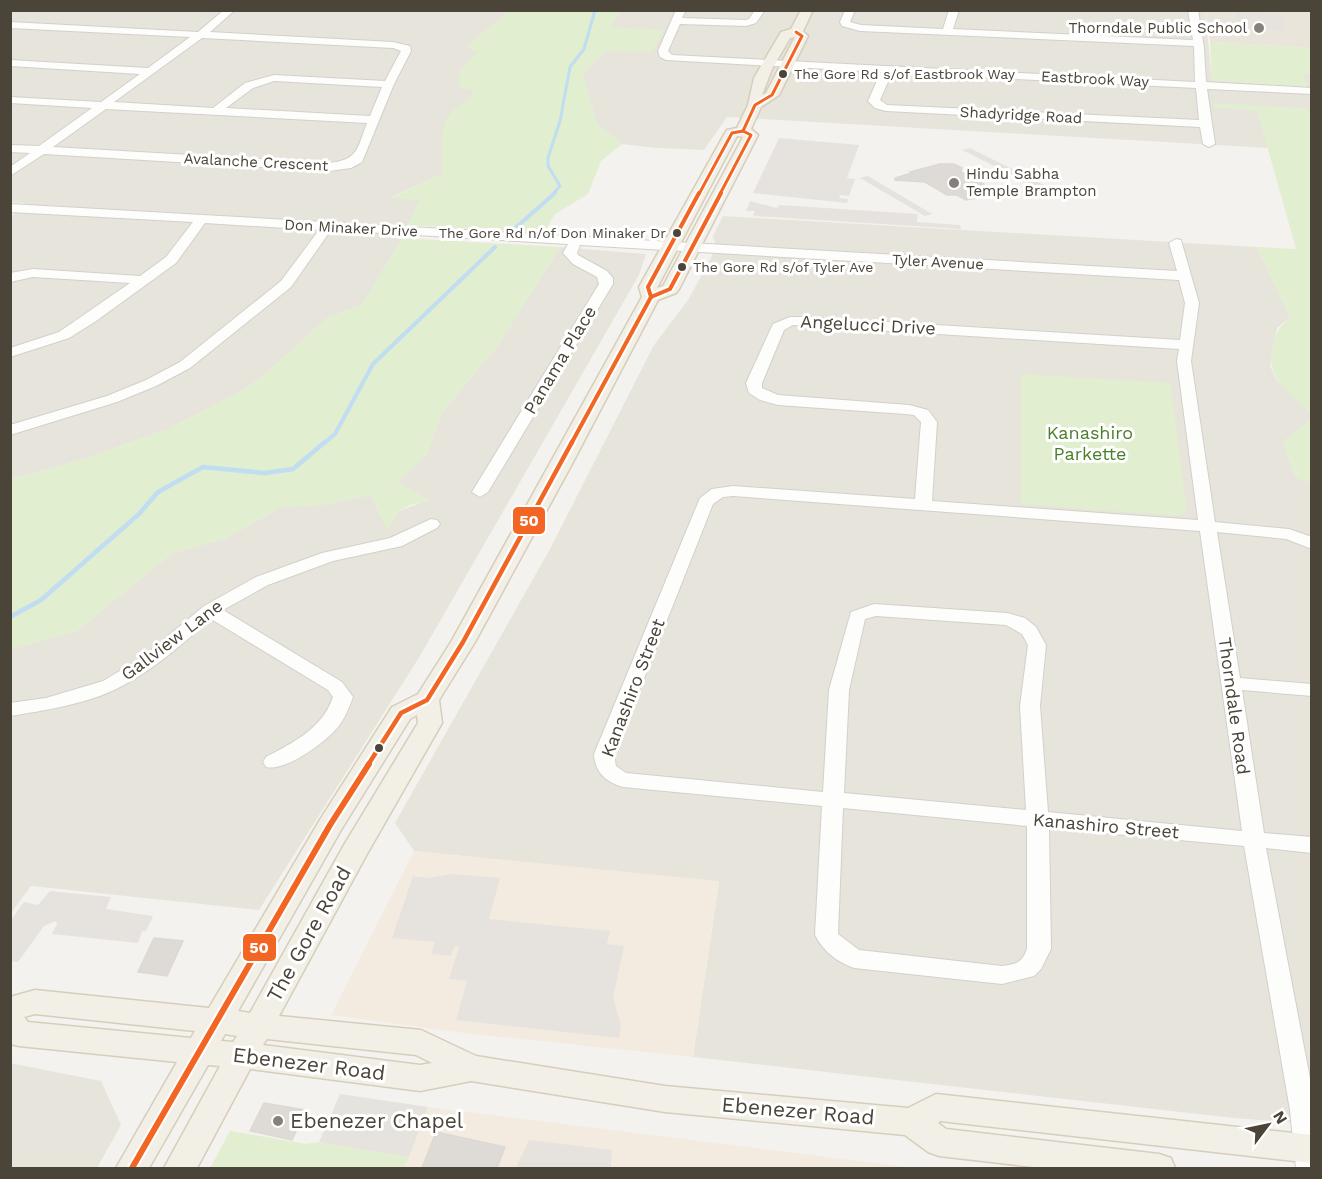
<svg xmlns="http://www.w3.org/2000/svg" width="1322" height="1179" font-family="'Work Sans',sans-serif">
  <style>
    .residential { fill: #e7e4dc }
    .commercial { fill: #f3ebdf }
    .education { fill: #eae5da }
    .green { fill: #e1eecf }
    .parking { fill: #e6e3df }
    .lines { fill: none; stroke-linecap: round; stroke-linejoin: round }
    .stream-far2 { stroke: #c0ddf1; stroke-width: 3 }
    .stream-far1 { stroke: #c0ddf1; stroke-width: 4 }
    .stream { stroke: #c0ddf1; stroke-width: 4.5 }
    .building { fill: #dedbd6; stroke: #dcd9d4; stroke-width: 1.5 }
    .minor-casing { stroke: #d2d0cb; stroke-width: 2 }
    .major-casing { stroke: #d6cebb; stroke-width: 3 }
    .minor { fill: #fdfdfc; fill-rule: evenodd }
    .major { fill: #f2efe6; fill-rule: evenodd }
    .bus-1-far3-casing { stroke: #fff; stroke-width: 6 }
    .bus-1-far2-casing { stroke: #fff; stroke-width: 8 }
    .bus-1-far1-casing { stroke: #fff; stroke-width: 9 }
    .bus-1-casing { stroke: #fff; stroke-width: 10 }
    .bus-1-far3 { stroke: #f26522; stroke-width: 3 }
    .bus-1-far2 { stroke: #f26522; stroke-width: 4 }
    .bus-1-far1 { stroke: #f26522; stroke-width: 4.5 }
    .bus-1 { stroke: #f26522; stroke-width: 6 }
    .poi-dot { fill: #868178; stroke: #fff; stroke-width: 2 }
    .bus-dot { fill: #4b4439; stroke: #fff; stroke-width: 2 }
    .labels { text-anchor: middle; stroke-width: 6; stroke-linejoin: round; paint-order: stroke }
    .far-bus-label { font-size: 14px; fill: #4b4439; stroke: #fff; text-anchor: start }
    .far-poi-label { font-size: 15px; fill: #4b4439; stroke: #fff; text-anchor: end }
    .far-street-label { font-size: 15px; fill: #4b4439; stroke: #fff }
    .street-label { font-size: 18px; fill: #4b4439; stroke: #fff }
    .park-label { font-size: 18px; fill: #4a7f2a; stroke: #fff }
    .near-street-label { font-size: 21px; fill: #4b4439; stroke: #fff }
    .near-poi-label { font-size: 21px; fill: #4b4439; stroke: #fff; text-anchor: start }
    .line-badge { stroke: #fff; stroke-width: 2 }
    .badge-label { font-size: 16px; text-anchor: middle; font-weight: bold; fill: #fff }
  </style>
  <rect width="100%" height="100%" fill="#f4f2ee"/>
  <g class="residential">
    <polygon points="1205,10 1212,80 1307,87 1302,73 1311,74 1311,109 1214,104 1214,107 1257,110 1269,148 727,117 704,150 656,148 622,144 597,124 582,74 606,51 610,27 620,11"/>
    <polygon points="11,11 510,11 467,46 478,52 460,72 475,91 467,102 451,113 442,174 392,197 420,200 402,238 363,304 326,319 269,371 245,389 171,428 81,460 11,479 11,217 25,203 11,202"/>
    <polygon points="723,216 1257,247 1290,317 1277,328 1270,366 1277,380 1311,413 1311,419 1283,442 1295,476 1312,484 1311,1124 1234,1118 693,1057 719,882 414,851 395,823 550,549 654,345 688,300 712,256 715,243 713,236"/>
    <polygon points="560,247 646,254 639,275 420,656 259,910 31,886 11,913 11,649 77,631 172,553 224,539 281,507 321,505 371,495 387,530 399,511 428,500 397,482 427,454 440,417 448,405 498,345"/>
    <polygon points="10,1063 101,1081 121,1125 97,1168 11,1168"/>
  </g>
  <g class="commercial">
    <polygon points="414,851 719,881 693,1057 472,1034 331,1015"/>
    <polygon points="428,1107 915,1168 404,1168"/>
  </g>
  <polygon class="education" points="1205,10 1311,11 1311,48 1210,42"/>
  <g class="green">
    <path d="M510,11H620L611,27L664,30L652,52L606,51L582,74L597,124L622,144L601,161L588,194L555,214L544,233L407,225L420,200L391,198L442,174C443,156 438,128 451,113C458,104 466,104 475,91L459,87L460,72L478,52L467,46Z"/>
    <polygon points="1210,42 1311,48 1311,74 1302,74 1308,87 1212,80"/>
    <path d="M1213,103L1311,109V413C1292,394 1265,378 1272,349C1276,333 1278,328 1290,317L1257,247L1296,249L1257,110L1214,107Z"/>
    <polygon points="402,238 560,247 498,345 448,405 440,417 427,454 398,482 429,501 410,505 399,511 387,531 371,495 321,505 281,507 224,539 172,553 77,631 11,649 11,479 81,460 171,428 245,389 269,371 326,319 363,304"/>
    <polygon points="1021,374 1170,383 1187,511 1178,516 1021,504"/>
    <polygon points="1311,419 1311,484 1295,476 1283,442"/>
    <polygon points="230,1131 306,1144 319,1142 409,1157 404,1168 210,1168"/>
  </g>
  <g class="parking">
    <polygon points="1236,11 1283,16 1284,31 1237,27"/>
    <polygon points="779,138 859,145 847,178 855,179 849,196 840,195 839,198 848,199 847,203 753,193"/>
    <polygon points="970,148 1044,185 1037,187 962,150"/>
    <polygon points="867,176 868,176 932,214 925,216 860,178"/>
    <polygon points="750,201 777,208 779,205 918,214 917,222 960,225 961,229 753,216 755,211 746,211"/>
    <polygon points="450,874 500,878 489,919 610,931 607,944 624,946 613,998 621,1024 619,1038 456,1020 467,981 449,979 459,947 455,945 451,956 431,954 435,942 392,938 413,876 428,878"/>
    <polygon points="50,891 111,897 106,909 153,916 146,931 142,931 138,943 52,934 57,924 56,921 44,926 18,962 11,961 11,920 24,902 38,905"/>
    <polygon points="340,1094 428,1107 409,1157 319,1142"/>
    <polygon points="529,1140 612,1150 611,1168 516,1168"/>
  </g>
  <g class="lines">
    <polyline class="stream-far2" points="553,194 560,186 548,166 548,158 560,121 570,67 584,49 595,10"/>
    <g class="stream-far1">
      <polyline points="513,230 555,193"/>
      <polyline points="323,444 335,434 373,364 495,247"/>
    </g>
    <polyline class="stream" points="10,617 41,600 139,514 158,492 203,467 265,473 293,469 325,442"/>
  </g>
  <g class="building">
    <polygon points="940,164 954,164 962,168 961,172 984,184 982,190 992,195 966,200 957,195 947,195 925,182 895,180 895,178 912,173 910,172"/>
    <polygon points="154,938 183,941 167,976 138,972"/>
    <polygon points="264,1103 306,1110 292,1140 250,1131"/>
    <polygon points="436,1132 505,1147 497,1168 422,1168"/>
  </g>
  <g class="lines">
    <defs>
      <g id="minor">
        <path d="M224,10H235L210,32L393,42L410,46L411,51L394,84L362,162L351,168L329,171L44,154L10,176V167L30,153L10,152V145L39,146L92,108L10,103V97L101,102L140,74L10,66V60L148,68L190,37L10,28V22L198,32ZM202,38L393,48L401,51L385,81L274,75L245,83L213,108L114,102ZM274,81L382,87L370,116L226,108L253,88ZM106,109L367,123C357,148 359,160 329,163L53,147Z"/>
        <path d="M676,10H686L682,18L746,20L749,19L755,10H765L756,23L746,26L680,24L668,51L672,55L1195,82L1194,46L860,31L842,26L840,22L845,10H855L850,22L861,25L943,29L949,10H959L953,29L1193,40L1188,10H1198L1204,48L1206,82L1312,88V94L1207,89L1215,144L1209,147L1203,144L1200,127L886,111L875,108L868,101L881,72L666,60L660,57L658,51ZM892,73L1196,88L1199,120L887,105L880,100Z"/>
        <path d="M10,204L1177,271L1169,243L1176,239L1181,240L1199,303L1191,361L1215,522L1289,529L1312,537V549L1286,539L1217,532L1240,678L1312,684V696L1242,690L1264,833L1312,837V853L1266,848L1312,1089V1168H1296L1290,1110L1244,846L1049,828L1051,949L1041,969L1034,976L1002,984L854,968C837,962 823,951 815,935L822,806L623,787C606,782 595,773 594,754L700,498L712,489L733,486L915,499L921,422L914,415L905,414L778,405L760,400L749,393L746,383L773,324L790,317H806L1180,340L1185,303L1179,280L580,245L577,253L578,255L607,271L613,278V284L488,492L480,497L472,492L599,284L597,277L573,264L563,253L568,244L331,230L291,287L190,368L156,386L117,402L10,435V425L107,396L146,380L180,362L281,281L319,230L205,223L176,263L96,321L69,338L10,357V348L59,332L130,283L33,277L10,282V273L33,269L140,276L166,257L193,222L10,212ZM793,325L1179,349L1177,361L1198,520L932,501L937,422L928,410L909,405L778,395L762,388V383L784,330ZM733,496L1200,531L1242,831L1048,812L1040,706L1046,645L1036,627L1025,618L1007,613L874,604L851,612L829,690L823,792L626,773L616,766L614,754L713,504L723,497ZM876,616L1006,625L1022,634L1028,645L1020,706L1026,810L844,793L849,690L865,619ZM843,808L1027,826V949C1022,963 1016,964 1002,966L859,950L838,934Z"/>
        <path d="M431,519L437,520L440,524L437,528L402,546L333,561L268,585L223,610L342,682L353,697C349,708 345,718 338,727C326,742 285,772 266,767L263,762L266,757C294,742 322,729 333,697L328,690L211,619C182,644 153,671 118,688C90,703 42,711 10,716V703L46,698L103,681L143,657L204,606L256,577L322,553L390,538Z"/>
      </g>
      <path id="major" d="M801,10H813L803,31L808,36L779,95L761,107L751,129L758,135L679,289L676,293L658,300L572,464L475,642L439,700L442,723L367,854L279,1016L421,1030L476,1056L665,1086L908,1108L936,1094L1312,1135V1163L940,1121L938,1123L946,1129L1159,1154L1171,1158L1175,1168H1043L939,1156L928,1152L905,1135L665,1112L471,1081L420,1091L250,1069L197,1168H164L220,1066L208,1065L149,1168H116L177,1062L19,1046L10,1044V997L35,990L209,1008L321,818L392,707L418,694L451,642L642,297L639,287L725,133L727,130L737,128L748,105L754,78L781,32L791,29ZM795,37L766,93L762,95L772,69L790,38ZM737,136L743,137L663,286L657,288ZM417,715L418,723L344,845L250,1013L238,1011L341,830L410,719ZM35,1014L195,1031L191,1038L28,1022L24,1017ZM225,1034L237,1036L233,1042L221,1041ZM267,1039L416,1055L432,1063L420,1065L263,1045Z"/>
    </defs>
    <use href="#minor" class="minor-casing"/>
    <use href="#major" class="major-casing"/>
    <use href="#minor" class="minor"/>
    <use href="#major" class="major"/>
    <defs>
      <g id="bus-1-far3">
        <polyline points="743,131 755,105 772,95 802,36 796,32"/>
        <polyline points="699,194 732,133 743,131 751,135 720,194"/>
      </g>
      <g id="bus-1-far2">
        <polyline points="699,193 648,287 651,297 670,289 721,193"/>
        <polyline points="571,444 651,297"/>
      </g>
      <polyline id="bus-1-far1" points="368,765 401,713 427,700 463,642 572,442"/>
      <polyline id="bus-1" points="132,1168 330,825 369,764"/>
    </defs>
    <use href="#bus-1-far3" class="bus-1-far3-casing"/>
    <use href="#bus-1-far2" class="bus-1-far2-casing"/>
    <use href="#bus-1-far1" class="bus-1-far1-casing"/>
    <use href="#bus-1" class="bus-1-casing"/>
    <use href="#bus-1-far3" class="bus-1-far3"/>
    <use href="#bus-1-far2" class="bus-1-far2"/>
    <use href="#bus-1-far1" class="bus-1-far1"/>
    <use href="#bus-1" class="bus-1"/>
  </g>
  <g class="poi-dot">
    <circle cx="1259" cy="28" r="6"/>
    <circle cx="954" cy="183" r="6"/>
    <circle cx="278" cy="1121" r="6"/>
  </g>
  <g class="bus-dot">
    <circle cx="783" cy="74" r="5"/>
    <circle cx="677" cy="233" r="5"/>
    <circle cx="682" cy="267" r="5"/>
    <circle cx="379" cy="748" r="5"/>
  </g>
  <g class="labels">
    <g class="far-bus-label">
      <text x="794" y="79">The Gore Rd s/of Eastbrook Way</text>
      <text x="666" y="238" text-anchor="end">The Gore Rd n/of Don Minaker Dr</text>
      <text x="693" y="272">The Gore Rd s/of Tyler Ave</text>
    </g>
    <g class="far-poi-label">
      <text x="1247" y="33">Thorndale Public School</text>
      <text x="966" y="179" text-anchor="start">Hindu Sabha<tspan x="966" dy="17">Temple Brampton</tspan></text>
    </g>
    <g class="far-street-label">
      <text transform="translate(1095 79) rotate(3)" y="5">Eastbrook Way</text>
      <text transform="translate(1021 115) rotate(3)" y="5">Shadyridge Road</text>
      <text transform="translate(256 162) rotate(3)" y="5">Avalanche Crescent</text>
      <text transform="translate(351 228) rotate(3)" y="5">Don Minaker Drive</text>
      <text transform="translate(938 262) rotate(3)" y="5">Tyler Avenue</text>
    </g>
    <g class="street-label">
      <text transform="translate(868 325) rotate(3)" y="6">Angelucci Drive</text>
      <text transform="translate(560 360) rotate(-59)" y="6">Panama Place</text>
      <text transform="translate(172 640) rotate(-37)" y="6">Gallview Lane</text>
      <text transform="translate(633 688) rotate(-69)" y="6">Kanashiro Street</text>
      <text transform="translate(1234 706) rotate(82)" y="6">Thorndale Road</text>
      <text transform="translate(1106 826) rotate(5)" y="6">Kanashiro Street</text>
    </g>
    <g class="park-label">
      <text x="1090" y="439">Kanashiro<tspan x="1090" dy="21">Parkette</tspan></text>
    </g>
    <g class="near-street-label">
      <text transform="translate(309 934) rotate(-61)" y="7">The Gore Road</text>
      <text transform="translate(309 1064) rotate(7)" y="7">Ebenezer Road</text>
      <text transform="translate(798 1111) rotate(5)" y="7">Ebenezer Road</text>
    </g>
    <g class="near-poi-label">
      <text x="290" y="1128">Ebenezer Chapel</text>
    </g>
  </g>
  <g class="line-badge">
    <rect x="512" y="506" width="34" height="29" rx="6" fill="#f26522"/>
    <rect x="242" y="933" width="35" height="29" rx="6" fill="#f26522"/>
  </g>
  <g class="badge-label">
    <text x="529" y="526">50</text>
    <text x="259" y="953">50</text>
  </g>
  <rect width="1322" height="1179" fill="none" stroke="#4b4439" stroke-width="24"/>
  <g transform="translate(1268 1125) rotate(58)" stroke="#ffffff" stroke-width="4.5" paint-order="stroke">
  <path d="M0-4.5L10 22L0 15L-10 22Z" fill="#4b4439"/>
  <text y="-9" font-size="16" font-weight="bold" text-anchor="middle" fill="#4b4439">N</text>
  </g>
</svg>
